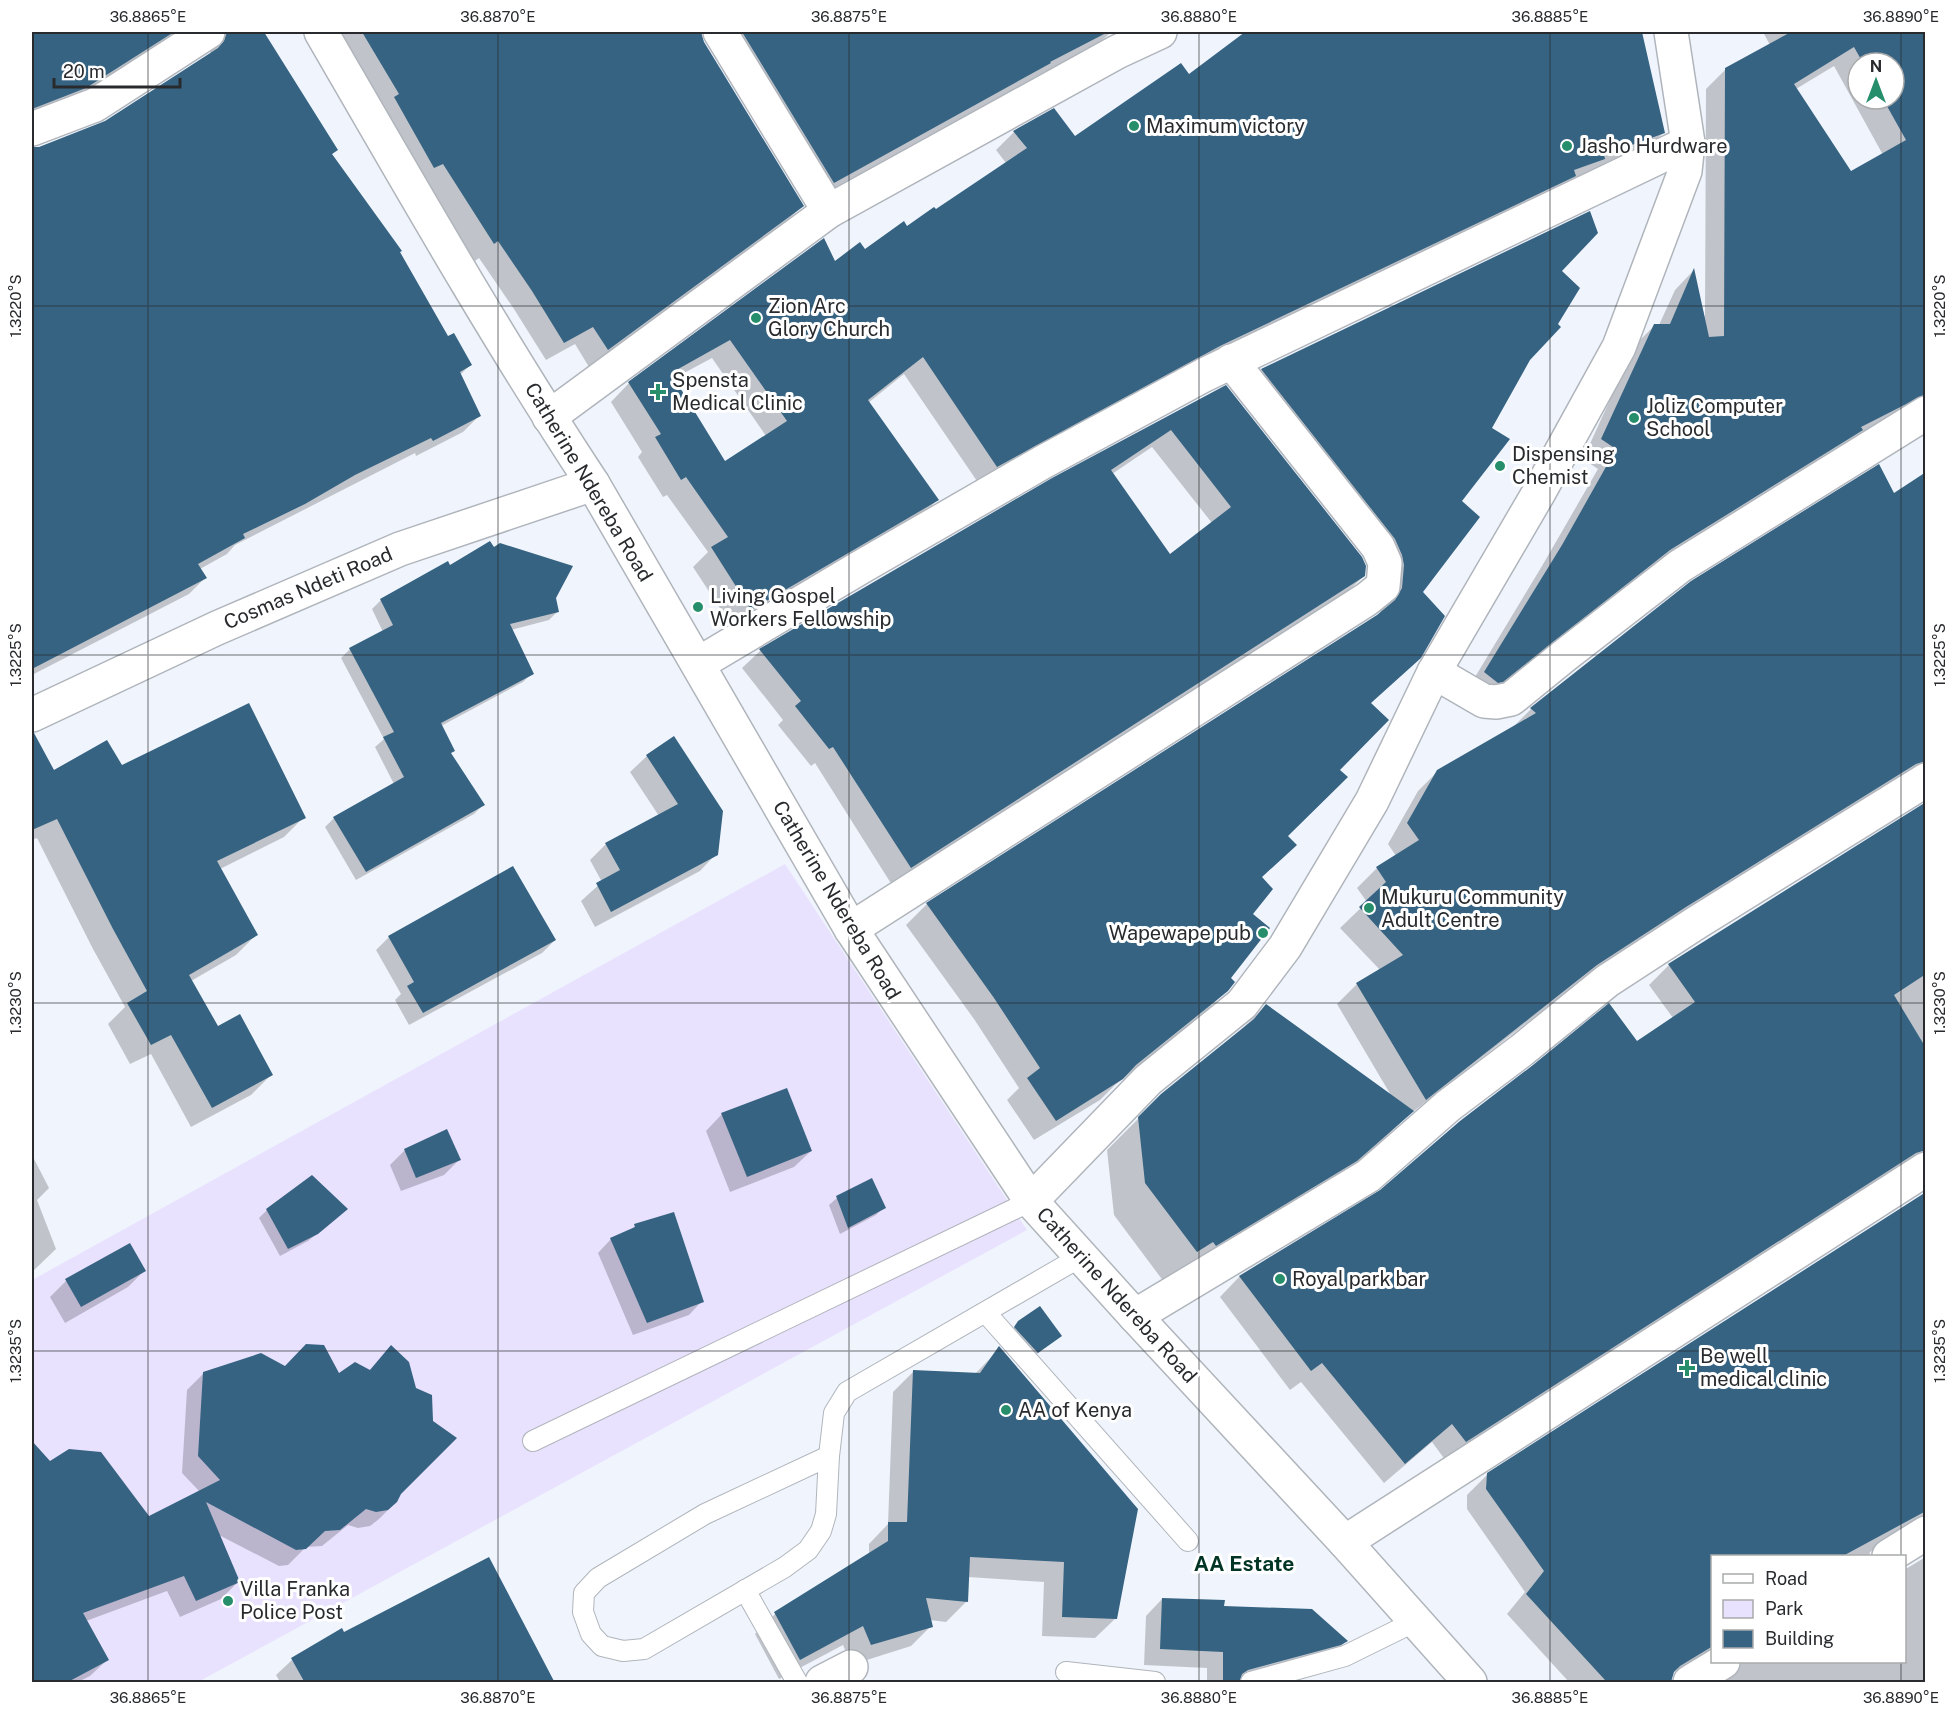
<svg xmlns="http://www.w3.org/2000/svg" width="1957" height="1714" font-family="'Public Sans',sans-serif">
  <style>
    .green { fill: #e9e2ff }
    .shadow { fill: #0003; fill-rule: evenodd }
    .building { fill: #366382; fill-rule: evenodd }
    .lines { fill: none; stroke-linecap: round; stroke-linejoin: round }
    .lane-casing { stroke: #b0b5bc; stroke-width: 22 }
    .street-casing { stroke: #b0b5bc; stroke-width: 36 }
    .lane { stroke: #fff; stroke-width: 20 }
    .street { stroke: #fff; stroke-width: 33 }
    .ticks { fill: none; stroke: #282a2d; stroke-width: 1.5; stroke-opacity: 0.45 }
    .poi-dot { fill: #268e6a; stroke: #fff; stroke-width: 2 }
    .labels { text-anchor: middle; stroke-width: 6; stroke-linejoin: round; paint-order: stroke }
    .poi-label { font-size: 20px; fill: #282a2d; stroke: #fff; text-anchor: start }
    .street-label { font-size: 20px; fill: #282a2d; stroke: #fff }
    .neighbourhood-label { font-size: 21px; font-weight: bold; fill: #003424; stroke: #fff }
    .neatline { fill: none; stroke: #282a2d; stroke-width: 2 }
    .ticks-label { font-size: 15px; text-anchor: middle; fill: #282a2d }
  </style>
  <rect width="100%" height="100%" fill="#f0f5fd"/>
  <polygon class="green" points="785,864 1027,1230 198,1682 32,1682 32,1280"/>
  <g class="shadow">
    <polygon points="32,32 182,32 69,104 32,118"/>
    <polygon points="201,32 262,32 336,150 331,155 398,252 447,338 470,365 460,375 479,416 463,432 416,456 415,453 235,545 227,554 200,569 205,578 189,594 32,675 32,149 38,148 106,122 210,55 211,47"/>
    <polygon points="336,32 700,32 703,42 802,206 784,224 589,367 575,344 546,360 514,309 479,258 475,261 424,181"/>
    <polygon points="703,32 1111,32 1098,44 1035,77 1030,81 815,200 710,33"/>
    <path d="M1273,32H1641L1663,133L1645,151L1592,170L1585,177L979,484L904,374L868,403L937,500L919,518L733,628L693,567L708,552L667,495L663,497L638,457L642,452L611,402L629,383L835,263L865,251L935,211L1006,163L996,150L1014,132L1075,138L1188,76L1251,46ZM712,358L766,436L724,463L673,379Z"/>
    <path d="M1763,32H1926V407L1895,416L1851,440L1841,450L1647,570L1482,701L1466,692L1542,566L1598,469L1583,459L1635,345L1655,325H1659L1675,290L1693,271L1705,318L1706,89L1726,69L1770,45ZM1858,63H1894V99H1858ZM1834,66L1883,155L1850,173L1796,89Z"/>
    <polygon points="1560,271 1529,360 1490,428 1421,592 1338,770 1286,836 1261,878 1251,914 1229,979 1227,990 1206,1011 1115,1085 1100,1100 1034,1140 1007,1100 1019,1088 974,1019 906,925 927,904 1380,614 1383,586 1382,577 1241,390 1262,370"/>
    <path d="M1226,387L1364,576L1345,594L892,885L815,763L811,766L778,725L783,720L742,668L760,651L1053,480ZM1152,447L1212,523L1169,556L1112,474Z"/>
    <path d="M1926,474V1682H1722L1719,1672L1680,1673L1674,1663L1642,1682H1569L1507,1614L1525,1592L1467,1509V1495L1488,1474L1924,1194L1925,1188L1446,1461L1432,1442L1384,1483L1301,1382L1290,1390L1220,1297L1239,1277L1381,1191L1637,1043L1673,1018L1649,985L1669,965L1924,805L1925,801L1923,791L1664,927L1575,985L1405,1118L1381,1142L1323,1192L1164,1282L1114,1215L1107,1150L1162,1095L1239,1032L1266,1005L1392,1097L1337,1004L1357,984L1380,970L1340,928L1367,902L1357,888L1377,868L1396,856L1388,844L1418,791L1438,771L1511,729L1531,709L1692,583L1893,495ZM1895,1536L1923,1544L1925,1554L1924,1558L1904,1570V1662H1712V1556H1869L1870,1552Z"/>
    <polygon points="494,550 555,598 558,611 549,620 511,630 532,673 523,682 441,726 450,754 483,805 474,814 356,880 325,827 334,818 394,784 375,747 384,739 341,658 350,649 383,632 372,609 381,600 450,568"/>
    <polygon points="673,738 716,854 700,871 595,927 581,901 602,882 590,860 606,844 659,816 630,772 647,756"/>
    <polygon points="106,742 121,767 304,817 284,837 220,869 256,935 236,955 191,981 217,1028 272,1074 251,1095 191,1127 151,1054 130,1064 108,1024 125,1007 93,949 37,838 32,840 32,782"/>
    <polygon points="389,937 555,940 542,953 409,1025 395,1000 401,994 376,950"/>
    <polygon points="722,1114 811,1151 794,1167 730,1192 706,1131"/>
    <polygon points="405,1150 459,1160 444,1175 401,1191 390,1165"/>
    <polygon points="33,1157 49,1188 37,1200 56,1249 32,1272 32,1158"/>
    <polygon points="837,1198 884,1207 876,1215 840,1234 829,1205"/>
    <polygon points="267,1210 338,1217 308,1241 280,1256 259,1218"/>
    <polygon points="635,1226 702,1301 689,1315 633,1335 598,1253 611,1239 630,1231"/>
    <polygon points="144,1271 128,1287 65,1323 50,1297 66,1281"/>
    <polygon points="1019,1322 1060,1336 1029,1360 1011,1331"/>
    <polygon points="391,1347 399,1493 396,1502 379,1519 370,1526 358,1528 348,1525 322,1546 306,1547 288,1565 279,1566 217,1534 238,1582 221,1599 180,1617 167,1591 86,1621 107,1660 90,1676 78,1682 32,1682 32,1622 41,1612 51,1607 32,1581 32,1443 50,1463 148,1518 200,1492 182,1473 187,1390 204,1373 285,1368 338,1376 369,1371"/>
    <polygon points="999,1349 1116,1618 1095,1638 1042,1636 1044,1582 968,1577 967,1601 946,1622 930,1620 931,1626 911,1646 851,1665 843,1645 779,1679 755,1634 775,1614 869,1555 869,1544 888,1524 893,1392 913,1372 975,1374"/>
    <polygon points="1162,1599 1223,1607 1346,1641 1330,1657 1244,1682 1207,1682 1207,1668 1144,1665 1146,1616"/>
    <polygon points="342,1630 344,1634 553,1682 280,1682 276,1675 292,1660"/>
  </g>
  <g class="building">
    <polygon points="32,32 174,32 86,88 32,109"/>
    <polygon points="227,32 264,32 338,150 332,154 402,251 400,252 448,336 454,333 472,365 460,372 481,416 433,441 431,438 355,475 305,504 243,534 245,538 198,564 207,578 32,669 32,147 39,147 105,121 218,48 224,41"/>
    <polygon points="362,32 701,32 704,42 804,206 608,350 593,327 564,343 532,291 498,241 494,244 443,164 434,168 394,97 399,94"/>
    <polygon points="742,32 1108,32 1050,62 1051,63 834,183"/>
    <path d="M1245,32H1642L1665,133L1604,155L1605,159L1574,170L1576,176L1220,346L997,467L923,357L868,400L939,500L751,610L711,547L728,537L686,477L681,480L655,437L661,434L628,382L824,238L835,261L860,242L865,249L904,221L907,226L934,207L936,209L1027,148L1013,131L1054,108L1075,136L1181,63L1189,74ZM730,340L787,421L725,461L671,373Z"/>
    <path d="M1791,32H1926V394L1861,427L1863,430L1670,550L1503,682L1498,683L1484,672L1562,545L1616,449L1601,439L1654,324H1670L1694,268L1709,337L1724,336L1725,68ZM1854,47L1863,63H1894V99H1883L1906,140L1851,171L1794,84Z"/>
    <polygon points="1590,211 1598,233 1562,271 1580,288 1558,324 1561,327 1530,360 1492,428 1510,439 1462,501 1480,517 1423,592 1445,616 1421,658 1371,703 1389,720 1340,770 1348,777 1288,836 1297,845 1262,877 1273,889 1253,914 1270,928 1231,978 1235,982 1228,991 1136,1065 1123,1079 1056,1121 1027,1078 1040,1068 994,998 926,903 1377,615 1395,600 1402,588 1404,565 1402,555 1395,539 1261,369"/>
    <path d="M1226,385L1362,557L1366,566L1365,576L911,868L833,747L829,749L795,706L801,701L759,649L1052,478ZM1171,430L1231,507L1170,554L1111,470Z"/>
    <polygon points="1879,464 1894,493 1926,472 1926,761 1916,764 1686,907 1597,965 1426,1100 1356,983 1403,955 1359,907 1386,882 1376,867 1419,840 1407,823 1437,770 1536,713 1530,708 1691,581"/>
    <polygon points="490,541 494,547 500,543 573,566 556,598 559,612 510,624 534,674 441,723 455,751 451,753 485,805 366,872 333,817 404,777 383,737 394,732 349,648 393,625 380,599 448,561 450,565"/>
    <polygon points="249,703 306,818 217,861 258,935 189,975 218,1026 240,1014 273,1075 212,1108 171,1035 151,1045 127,1003 147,991 113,929 57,819 32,830 32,734 34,733 54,770 107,740 122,765"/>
    <polygon points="674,736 723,811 718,855 611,912 596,883 620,870 605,843 678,804 646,755"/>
    <polygon points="1926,802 1926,974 1894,995 1926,1048 1926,1150 1916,1153 1466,1442 1452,1424 1405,1464 1322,1363 1311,1371 1239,1276 1380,1190 1460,1121 1533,1065 1609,1003 1637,1041 1695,1002 1668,964"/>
    <polygon points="513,866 556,940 423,1013 407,986 414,982 388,936"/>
    <polygon points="1266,1004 1414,1111 1357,1161 1216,1246 1213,1242 1197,1252 1145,1183 1138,1117 1161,1094 1254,1019"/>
    <polygon points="787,1088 812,1151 747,1177 721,1113"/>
    <polygon points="447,1129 461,1160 416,1178 404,1149"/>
    <polygon points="312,1175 348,1209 318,1234 288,1249 266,1209"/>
    <polygon points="872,1178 886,1208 848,1228 836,1196"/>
    <polygon points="1926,1192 1926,1511 1841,1557 1713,1557 1713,1646 1680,1666 1674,1672 1671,1682 1605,1680 1526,1594 1544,1571 1486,1489 1487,1473"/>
    <polygon points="674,1212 704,1302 647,1323 610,1238 635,1227 634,1224"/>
    <polygon points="130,1243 146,1271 81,1307 65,1279"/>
    <polygon points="1040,1306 1062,1336 1038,1353 1014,1327 1018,1321"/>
    <polygon points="306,1344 324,1345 339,1373 355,1362 370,1370 391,1345 409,1362 416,1388 432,1395 433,1421 457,1438 401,1494 397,1502 388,1510 376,1512 366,1509 340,1530 325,1531 306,1549 296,1550 206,1502 240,1582 196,1601 184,1576 83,1613 109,1660 66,1683 32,1683 32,1441 50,1461 69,1449 101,1452 149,1516 220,1480 198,1456 203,1372 261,1353 285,1366"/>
    <polygon points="999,1346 1138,1509 1117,1619 1062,1617 1064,1562 970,1557 968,1602 926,1598 933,1627 871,1645 863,1626 800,1660 774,1612 888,1541 888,1522 907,1522 913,1370 980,1373"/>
    <polygon points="489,1557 555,1683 305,1683 291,1658 342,1628 344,1632"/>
    <polygon points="1162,1598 1225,1600 1224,1606 1312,1609 1348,1641 1341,1645 1248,1670 1242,1674 1239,1683 1223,1683 1223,1652 1160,1649"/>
  </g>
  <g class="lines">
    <defs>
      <g id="lane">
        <polyline points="986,1313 1188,1541"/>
        <polyline points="533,1441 1031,1201"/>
        <polygon points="829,1456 826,1514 821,1531 808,1550 785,1567 644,1649 623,1651 602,1646 591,1634 583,1612 584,1593 598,1578 705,1514"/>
        <polyline points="829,1456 834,1413 847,1392 1082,1256"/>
        <polyline points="745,1590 797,1682"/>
        <polyline points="1066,1672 1155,1682"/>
        <polyline points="1251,1682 1345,1656 1416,1621"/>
      </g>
      <g id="street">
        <path d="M321,32C409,184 496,337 593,484L851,929L1031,1201L1135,1316L1345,1542L1470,1682"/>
        <polyline points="720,32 829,211"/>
        <polyline points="32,129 95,105 208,32"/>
        <polyline points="549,417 829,211 1117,52 1160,32"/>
        <polyline points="698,664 861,567 1043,462 1204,375 1688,143"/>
        <polyline points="1434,672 1484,701 1496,702 1511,699 1564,656 1680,566 1926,413"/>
        <polyline points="32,715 217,628 400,549 593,484"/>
        <polyline points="851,929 1367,599 1383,586 1385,563 1378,547 1231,361"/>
        <polyline points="1031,1201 1148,1080 1242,1004 1285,947 1372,801 1434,672 1538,494 1619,347 1685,171 1688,143 1671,32"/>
        <polyline points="1135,1316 1368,1176 1448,1106 1522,1050 1607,981 1696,923 1926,780"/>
        <polyline points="1345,1542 1926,1169"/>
        <polyline points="1889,1556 1926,1533"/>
        <polyline points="822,1682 851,1667"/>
        <polyline points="1690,1682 1723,1662"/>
      </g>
    </defs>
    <use href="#lane" class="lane-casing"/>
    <use href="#street" class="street-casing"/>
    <use href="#lane" class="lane"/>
    <use href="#street" class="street"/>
  </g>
  <path class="ticks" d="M148,32V1682M498,32V1682M849,32V1682M1199,32V1682M1550,32V1682M1901,32V1556M32,306H1926M32,655H1926M32,1003H1926M32,1351H1926M1901,1662V1682"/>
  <g class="poi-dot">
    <circle cx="1134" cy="126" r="6"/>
    <circle cx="1567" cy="146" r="6"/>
    <circle cx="756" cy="318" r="6"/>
    <path d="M655 383h6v6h6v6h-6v6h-6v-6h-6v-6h6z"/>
    <circle cx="1634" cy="418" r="6"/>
    <circle cx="1500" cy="466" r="6"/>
    <circle cx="698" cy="607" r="6"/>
    <circle cx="1369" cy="908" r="6"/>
    <circle cx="1263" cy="933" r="6"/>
    <circle cx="1280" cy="1279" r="6"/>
    <path d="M1684 1359h6v6h6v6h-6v6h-6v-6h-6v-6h6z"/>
    <circle cx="1006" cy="1410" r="6"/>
    <circle cx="228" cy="1601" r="6"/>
  </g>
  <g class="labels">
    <g class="poi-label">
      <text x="1146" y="133">Maximum victory</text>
      <text x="1579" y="153">Jasho Hurdware</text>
      <text x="768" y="313">Zion Arc<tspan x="768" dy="23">Glory Church</tspan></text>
      <text x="672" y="387">Spensta<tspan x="672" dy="23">Medical Clinic</tspan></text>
      <text x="1646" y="413">Joliz Computer<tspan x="1646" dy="23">School</tspan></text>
      <text x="1512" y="461">Dispensing<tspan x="1512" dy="23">Chemist</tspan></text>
      <text x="710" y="603">Living Gospel<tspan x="710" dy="23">Workers Fellowship</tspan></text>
      <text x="1381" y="904">Mukuru Community<tspan x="1381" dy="23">Adult Centre</tspan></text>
      <text x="1251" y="940" text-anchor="end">Wapewape pub</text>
      <text x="1292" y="1286">Royal park bar</text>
      <text x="1700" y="1363">Be well<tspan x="1700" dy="23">medical clinic</tspan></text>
      <text x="1018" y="1417">AA of Kenya</text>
      <text x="240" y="1596">Villa Franka<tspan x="240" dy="23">Police Post</tspan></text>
    </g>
    <g class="street-label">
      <text transform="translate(589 482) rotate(59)" y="7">Catherine Ndereba Road</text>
      <text transform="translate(308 588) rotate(-23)" y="7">Cosmas Ndeti Road</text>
      <text transform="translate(837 900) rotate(59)" y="7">Catherine Ndereba Road</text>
      <text transform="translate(1117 1295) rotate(48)" y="7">Catherine Ndereba Road</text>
    </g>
    <g class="neighbourhood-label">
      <text x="1244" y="1571">AA Estate</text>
    </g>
  </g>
  <rect width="1957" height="1714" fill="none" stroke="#ffffff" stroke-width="66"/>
  <rect x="1711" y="1555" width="195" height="108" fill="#ffffff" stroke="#a9aaab" stroke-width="1.5"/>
  <rect x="1723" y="1574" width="30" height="9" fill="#ffffff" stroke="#a9aaab" stroke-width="1.5"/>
  <text x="1765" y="1585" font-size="18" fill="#282a2d">Road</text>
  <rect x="1723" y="1600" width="30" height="18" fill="#e9e2ff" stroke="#a9aaab" stroke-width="1.5"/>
  <text x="1765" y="1615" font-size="18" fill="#282a2d">Park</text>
  <rect x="1723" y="1630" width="30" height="18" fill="#366382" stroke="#a9aaab" stroke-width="1.5"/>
  <text x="1765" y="1645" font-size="18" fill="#282a2d">Building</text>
  <g transform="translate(1876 81)"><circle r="28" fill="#ffffff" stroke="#a9aaab" stroke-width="1.5"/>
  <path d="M0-4.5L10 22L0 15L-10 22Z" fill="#268e6a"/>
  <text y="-9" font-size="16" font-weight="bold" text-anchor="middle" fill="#282a2d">N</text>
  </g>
  <path d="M54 78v9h126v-9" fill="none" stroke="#282a2d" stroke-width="3"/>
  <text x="63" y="78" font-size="18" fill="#282a2d" stroke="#ffffff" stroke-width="4.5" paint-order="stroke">20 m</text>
  <rect x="33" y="33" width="1891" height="1648" class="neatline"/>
  <g class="ticks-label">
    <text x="148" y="22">36.8865°E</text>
    <text x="498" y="22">36.8870°E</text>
    <text x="849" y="22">36.8875°E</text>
    <text x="1199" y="22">36.8880°E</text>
    <text x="1550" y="22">36.8885°E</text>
    <text x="1901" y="22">36.8890°E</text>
    <text transform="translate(16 306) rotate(-90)" y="5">1.3220°S</text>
    <text transform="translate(1940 306) rotate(-90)" y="5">1.3220°S</text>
    <text transform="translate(16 655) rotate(-90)" y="5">1.3225°S</text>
    <text transform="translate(1940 655) rotate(-90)" y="5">1.3225°S</text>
    <text transform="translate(16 1003) rotate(-90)" y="5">1.3230°S</text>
    <text transform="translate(1940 1003) rotate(-90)" y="5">1.3230°S</text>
    <text transform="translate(16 1351) rotate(-90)" y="5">1.3235°S</text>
    <text transform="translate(1940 1351) rotate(-90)" y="5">1.3235°S</text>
    <text x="148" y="1703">36.8865°E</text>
    <text x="498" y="1703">36.8870°E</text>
    <text x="849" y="1703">36.8875°E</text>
    <text x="1199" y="1703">36.8880°E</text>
    <text x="1550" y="1703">36.8885°E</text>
    <text x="1901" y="1703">36.8890°E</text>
  </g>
</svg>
